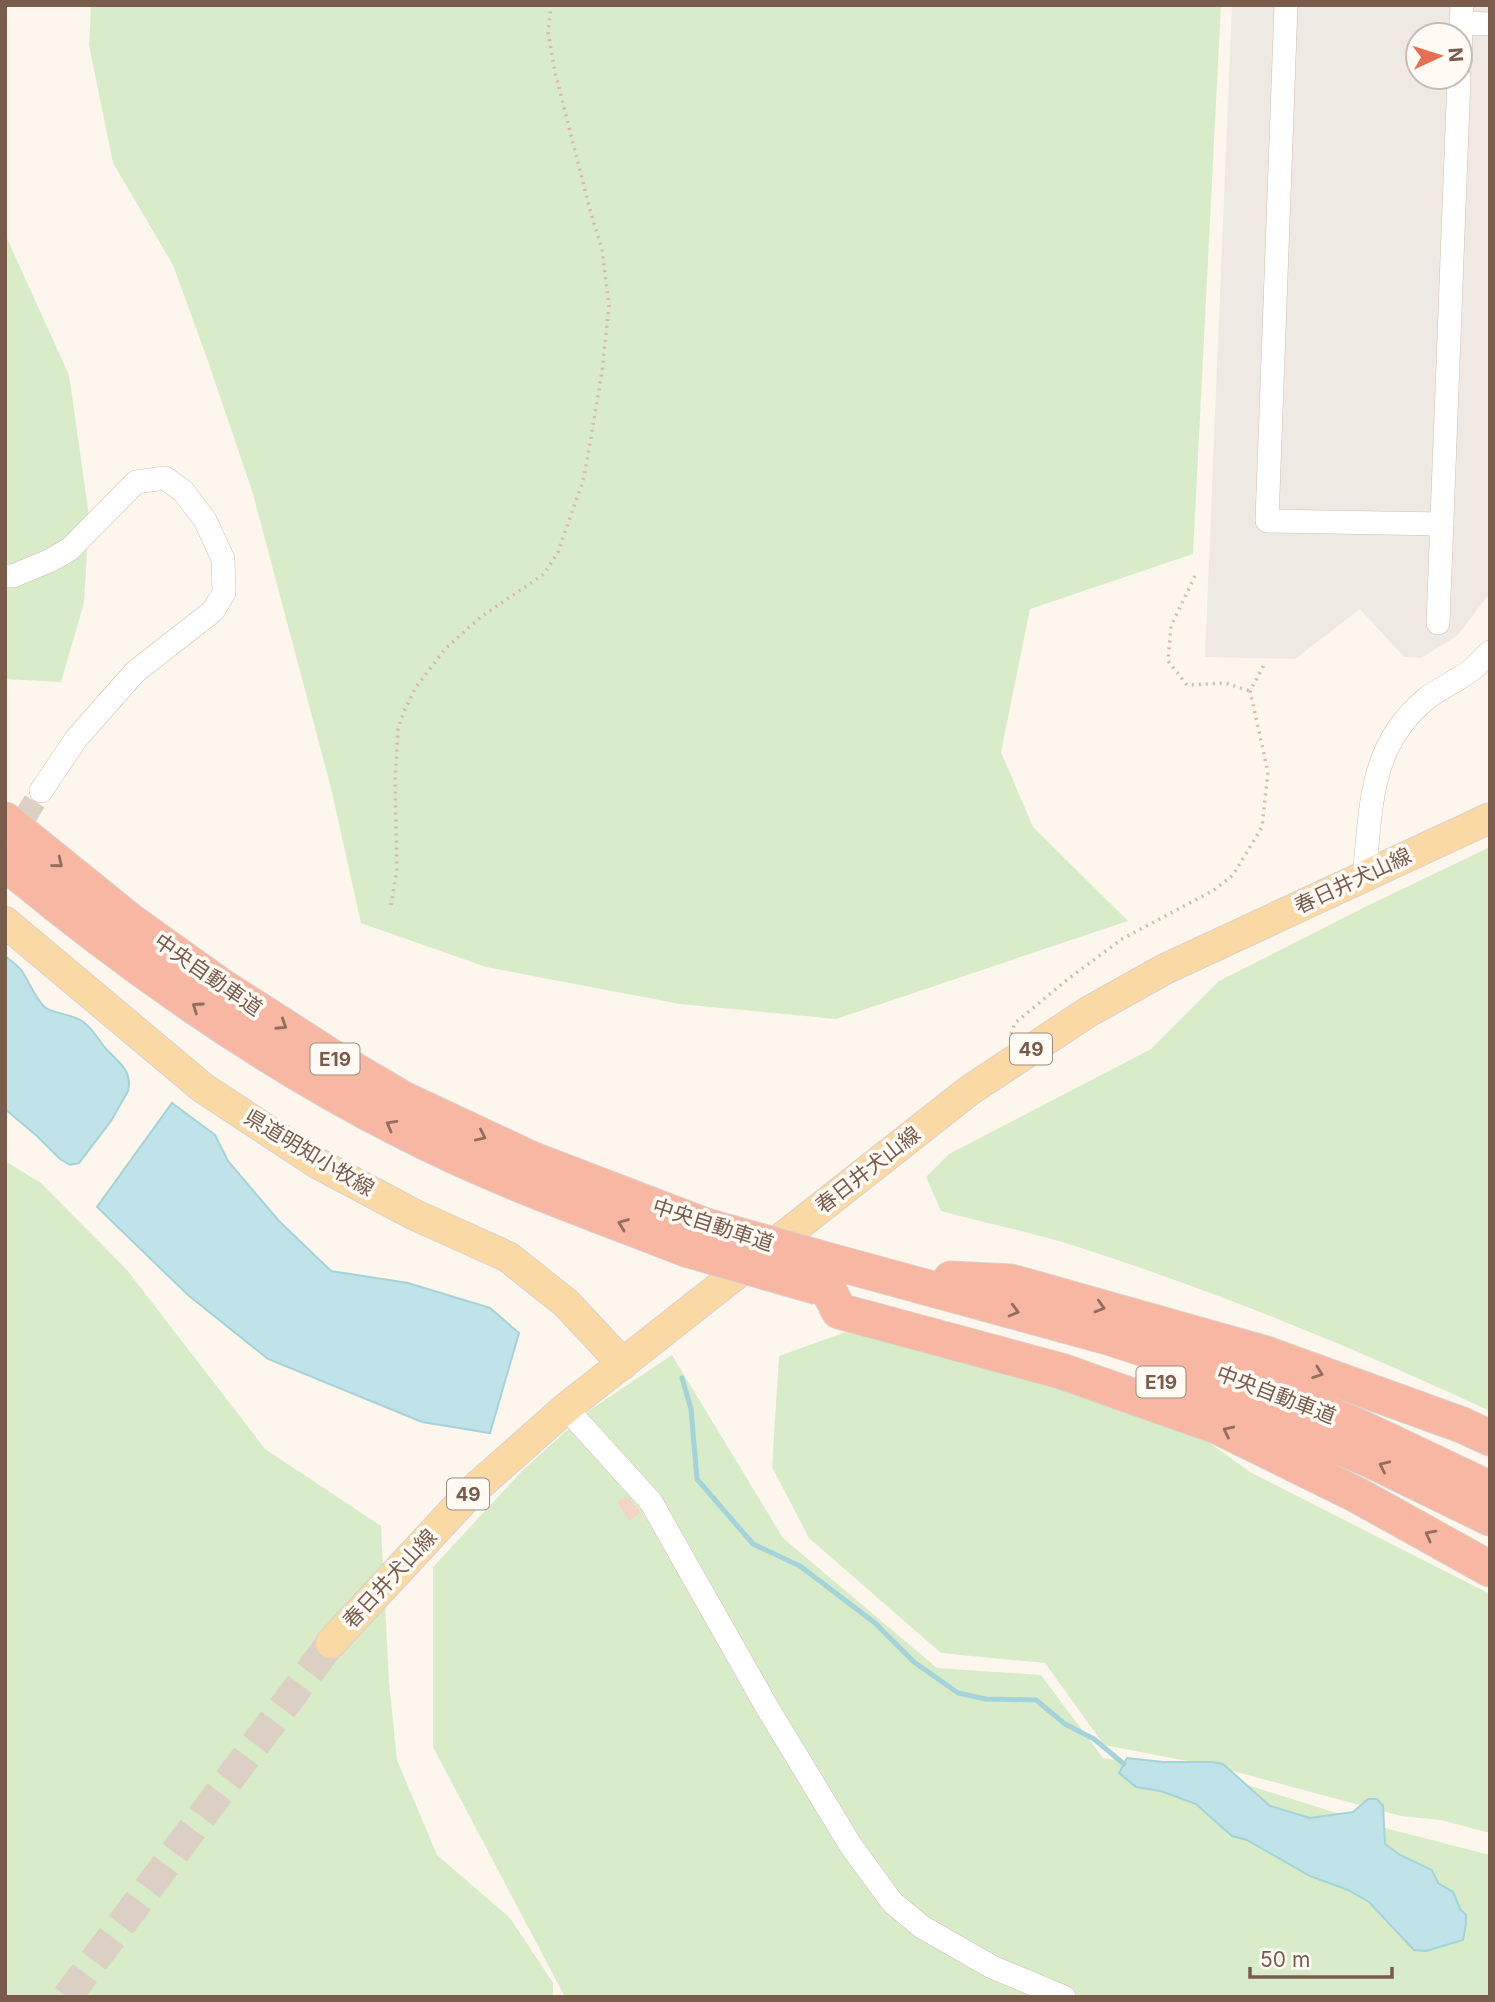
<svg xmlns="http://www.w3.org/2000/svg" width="1495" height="2002" font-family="Inter,'Noto Sans JP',sans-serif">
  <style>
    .industrial { fill: #efe9e4; fill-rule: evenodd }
    .green { fill: #d8ecc9 }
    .water { fill: #bfe3e8; stroke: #a5d3da; stroke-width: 2 }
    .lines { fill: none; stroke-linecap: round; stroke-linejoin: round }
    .stream { stroke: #a5d3da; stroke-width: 5 }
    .building { fill: #f3d5c3 }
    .minor-tunnel { stroke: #dcd0c4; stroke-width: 23; stroke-dasharray: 23 11; stroke-linecap: butt }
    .major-tunnel { stroke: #dcd0c4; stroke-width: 30; stroke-dasharray: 30 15; stroke-linecap: butt }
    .minor-casing { stroke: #d1beb0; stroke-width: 24 }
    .major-casing { stroke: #dad1cd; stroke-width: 32 }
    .highway-casing { stroke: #dad1cd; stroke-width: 37 }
    .path { stroke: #d9b8a5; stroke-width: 3.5; stroke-dasharray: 2 5; stroke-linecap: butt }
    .minor { stroke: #fff; stroke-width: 23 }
    .major { stroke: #fbd9a5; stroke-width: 30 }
    .highway { stroke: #f7b7a3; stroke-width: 35 }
    .highway-bridge-casing { stroke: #dad1cd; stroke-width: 37; stroke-linecap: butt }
    .highway-bridge { stroke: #f7b7a3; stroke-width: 35 }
    .oneway { stroke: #936e5e }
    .labels { text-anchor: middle; stroke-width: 7; stroke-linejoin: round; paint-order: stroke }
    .shield { fill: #fffaf3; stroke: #a28b7f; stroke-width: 2 }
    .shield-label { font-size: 19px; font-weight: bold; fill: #7a5c4d }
    .street-label { font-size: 21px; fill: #7a5c4d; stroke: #fffaf3 }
  </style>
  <rect width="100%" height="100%" fill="#fdf6ec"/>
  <path class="industrial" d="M1232,5H1490V593L1457,636L1421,658L1404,657L1360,609L1295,659L1205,657ZM1418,35H1460V77H1418Z"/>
  <g class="green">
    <polygon points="91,5 1221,5 1193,554 1030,609 1001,752 1033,827 1128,921 836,1019 680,1004 486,967 361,923 331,788 253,494 209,364 173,265 113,163 89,45"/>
    <polygon points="5,234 69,375 89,516 84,603 61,682 5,679"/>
    <path d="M1490,847V1411C1355,1348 1216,1291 1075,1246C1031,1232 985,1223 941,1211L926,1177L949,1154L1151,1049L1219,981L1365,907Z"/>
    <polygon points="5,1161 41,1183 127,1270 265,1449 381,1526 389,1682 397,1760 437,1855 510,1918 553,1983 553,1997 5,1997"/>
    <polygon points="871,1323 1207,1441 1250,1472 1490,1594 1490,1833 1441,1820 1401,1816 1218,1767 1104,1745 1045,1663 941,1653 809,1538 772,1467 779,1356"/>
    <polygon points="672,1355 783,1538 937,1668 1041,1675 1103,1758 1216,1775 1381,1827 1490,1855 1490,1997 565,1997 433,1747 433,1567 523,1470 587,1412"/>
  </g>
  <g class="water">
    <path d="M5,956C11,961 17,965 22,971C28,980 37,1002 46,1008C56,1014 71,1014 82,1021C94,1029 98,1040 107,1050C119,1062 133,1072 128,1091L111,1121L79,1163L70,1165L60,1159L37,1136L5,1109Z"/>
    <polygon points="172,1103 215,1135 228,1161 279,1221 331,1271 408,1283 490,1308 519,1333 490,1433 422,1422 268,1359 188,1295 97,1207"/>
    <polygon points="1127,1758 1163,1762 1213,1762 1223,1764 1270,1806 1310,1818 1353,1812 1368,1799 1377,1799 1383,1806 1385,1844 1400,1855 1432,1870 1438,1883 1453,1892 1460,1909 1466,1915 1466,1924 1463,1940 1426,1951 1414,1950 1369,1902 1348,1890 1310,1876 1247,1840 1232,1836 1196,1804 1161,1791 1136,1787 1119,1773"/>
  </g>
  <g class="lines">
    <polyline class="stream" points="682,1378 691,1409 697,1479 753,1544 800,1566 875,1623 914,1662 958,1693 986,1699 1036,1700 1065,1724 1094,1739 1124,1764"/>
  </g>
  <polygon class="building" points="627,1496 641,1513 629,1521 617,1502"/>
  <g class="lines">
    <polyline class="minor-tunnel" points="5,850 41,791"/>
    <polyline class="major-tunnel" points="67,1997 331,1643"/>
    <defs>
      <g id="minor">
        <polyline points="1286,5 1267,521 1442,524"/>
        <polyline points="1461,23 1490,24"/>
        <polyline points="1460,58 1462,5"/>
        <polyline points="5,576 13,576 51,560 70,549 136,482 165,478 183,491 205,520 223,559 224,593 213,611 135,672 76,739 41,791"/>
        <polyline points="1438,623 1459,77"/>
        <path d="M1364,875C1372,807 1368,747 1426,699C1441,687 1460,680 1475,667C1480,662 1485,657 1490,652"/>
        <polyline points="566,1408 651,1502 768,1709 851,1846 892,1902 922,1927 992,1967 1064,1997"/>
      </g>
      <g id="major">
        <polyline points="5,922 203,1088 317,1163 415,1215 508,1257 566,1303 623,1364"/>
        <polyline points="331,1643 470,1493 566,1408 970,1090 1088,1012 1165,969 1490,818"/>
      </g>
      <g id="highway">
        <polyline points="5,820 130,921 221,986 330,1056 403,1099 531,1159 706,1226"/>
        <path d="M5,863C128,965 261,1059 403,1131C494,1178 591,1212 686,1249"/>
        <polyline points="830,1261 1108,1337 1262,1387 1359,1427 1490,1489"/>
        <polyline points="951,1279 1011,1282 1263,1353 1462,1425 1490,1438"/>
        <polyline points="829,1291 839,1311 1061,1371 1217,1426 1357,1495 1490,1569"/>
        <polyline points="1167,1384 1244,1408 1371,1460 1490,1518"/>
      </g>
    </defs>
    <use href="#minor" class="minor-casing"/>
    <use href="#major" class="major-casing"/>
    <use href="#highway" class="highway-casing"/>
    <g class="path">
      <polyline points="1195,576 1171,626 1168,661 1187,685 1225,683 1250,691"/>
      <polyline points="391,905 397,868 395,783 398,729 404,711 416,687 446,648 481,617 544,574 558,552 584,478 602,372 609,306 602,249 591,214 555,72 548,32 551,5"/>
      <polyline points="1011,1034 1015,1023 1068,979 1122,939 1214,890 1233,875 1262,827 1268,772 1250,691 1264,665"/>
    </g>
    <use href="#minor" class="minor"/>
    <use href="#major" class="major"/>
    <use href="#highway" class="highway"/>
    <defs>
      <g id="highway-bridge">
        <polyline points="706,1226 830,1261"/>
        <polyline points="686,1249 818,1287"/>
      </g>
    </defs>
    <use href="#highway-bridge" class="highway-bridge-casing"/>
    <use href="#highway-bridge" class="highway-bridge"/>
  </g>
  <defs><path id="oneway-chevron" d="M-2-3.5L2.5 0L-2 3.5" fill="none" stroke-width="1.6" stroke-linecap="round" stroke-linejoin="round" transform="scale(1.75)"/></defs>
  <g class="oneway">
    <use href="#oneway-chevron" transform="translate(58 863) rotate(39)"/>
    <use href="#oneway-chevron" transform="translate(197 1007) rotate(-145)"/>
    <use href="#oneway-chevron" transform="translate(282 1025) rotate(33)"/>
    <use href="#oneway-chevron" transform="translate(391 1125) rotate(-151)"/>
    <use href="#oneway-chevron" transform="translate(481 1136) rotate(25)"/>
    <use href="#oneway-chevron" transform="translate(623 1224) rotate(-159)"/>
    <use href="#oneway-chevron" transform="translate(1100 1307) rotate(16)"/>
    <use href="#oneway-chevron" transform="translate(1014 1311) rotate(15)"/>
    <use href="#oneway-chevron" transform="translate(1318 1373) rotate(20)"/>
    <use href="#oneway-chevron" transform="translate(1228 1431) rotate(-154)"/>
    <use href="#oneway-chevron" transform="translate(1384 1466) rotate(-155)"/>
    <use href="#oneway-chevron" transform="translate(1430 1535) rotate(-152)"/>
  </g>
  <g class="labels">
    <g class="shield">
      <rect x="1010" y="1033.5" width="42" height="31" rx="5"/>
      <rect x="310.5" y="1043.5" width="49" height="31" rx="5"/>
      <rect x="1136.5" y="1366.5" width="49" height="31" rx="5"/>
      <rect x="447" y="1478.5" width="42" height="31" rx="5"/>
    </g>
    <g class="shield-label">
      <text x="1031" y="1056">49</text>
      <text x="335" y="1066">E19</text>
      <text x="1161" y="1389">E19</text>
      <text x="468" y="1501">49</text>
    </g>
    <g class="street-label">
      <text transform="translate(1353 881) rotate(-25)" y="7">春日井犬山線</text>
      <text transform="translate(208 975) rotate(35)" y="7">中央自動車道</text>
      <text transform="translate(309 1153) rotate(31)" y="7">県道明知小牧線</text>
      <text transform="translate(868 1170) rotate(-38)" y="7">春日井犬山線</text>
      <text transform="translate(713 1225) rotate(18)" y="7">中央自動車道</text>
      <text transform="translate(1276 1395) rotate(21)" y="7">中央自動車道</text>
      <text transform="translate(390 1579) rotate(-47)" y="7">春日井犬山線</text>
    </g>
  </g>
  <rect width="1495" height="2002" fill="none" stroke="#7a5c4d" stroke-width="14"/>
  <g transform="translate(1439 56) rotate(86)"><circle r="33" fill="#fffaf3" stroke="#cabbb1" stroke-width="2"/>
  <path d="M0-5L12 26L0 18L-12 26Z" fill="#e76f51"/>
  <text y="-10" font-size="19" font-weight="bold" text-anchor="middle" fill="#7a5c4d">N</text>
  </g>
  <path d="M1250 1967v10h142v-10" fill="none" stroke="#7a5c4d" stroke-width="3.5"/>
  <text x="1260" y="1967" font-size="21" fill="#7a5c4d" stroke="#fffaf3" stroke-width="5" paint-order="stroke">50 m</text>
</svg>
